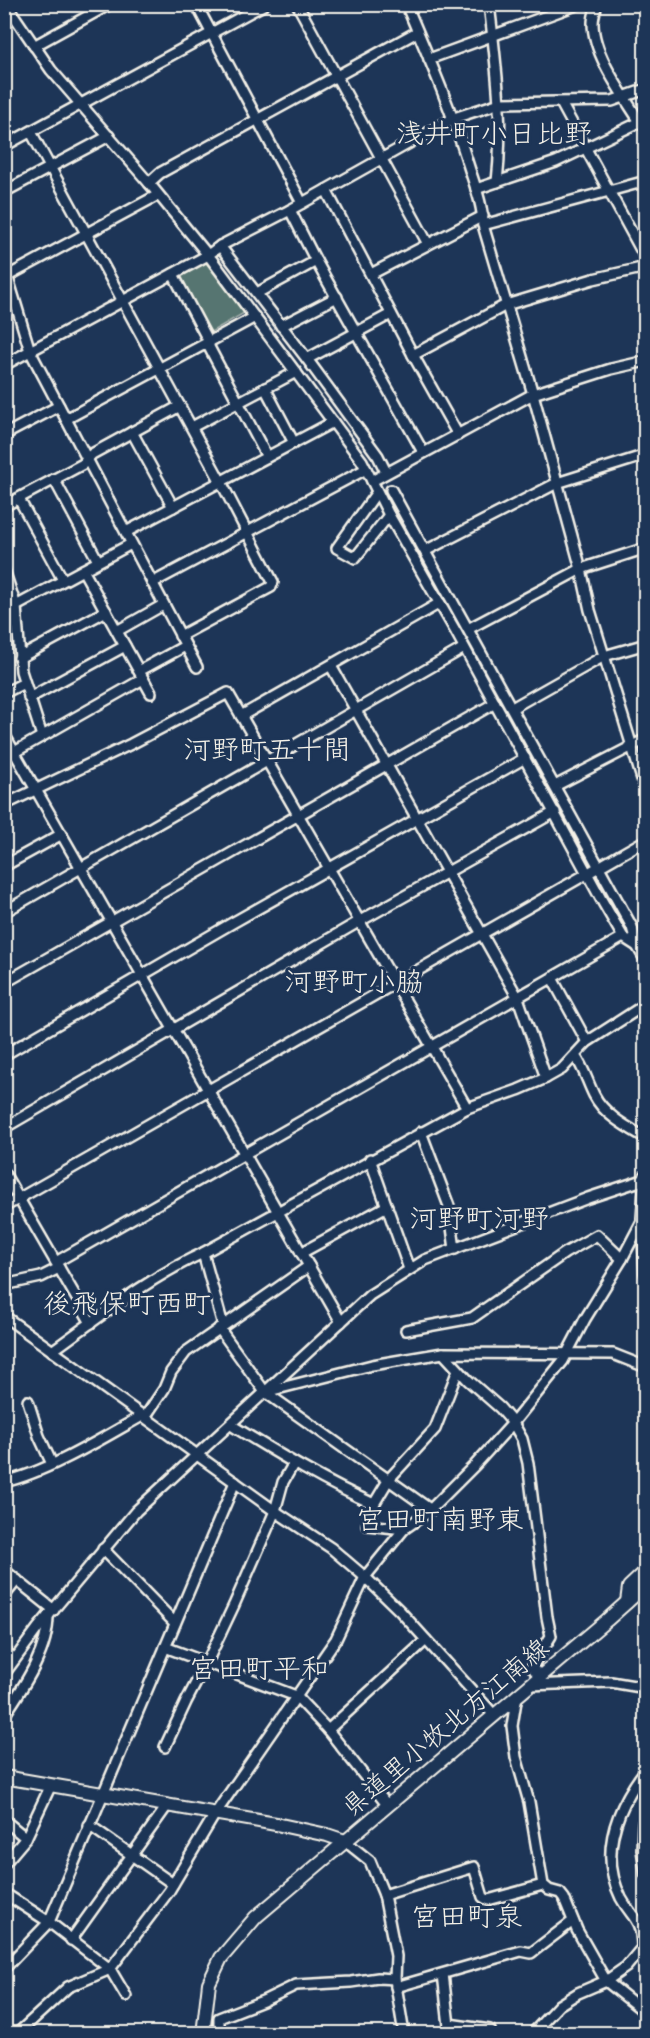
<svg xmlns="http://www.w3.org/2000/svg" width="650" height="2038" font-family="Caveat,'Klee One',sans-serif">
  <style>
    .green { fill: #577471; stroke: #a6b2ac; stroke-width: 1.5 }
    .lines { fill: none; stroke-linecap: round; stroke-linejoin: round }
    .minor-casing { stroke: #f4f1e8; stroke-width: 14 }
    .major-casing { stroke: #f4f1e8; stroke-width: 16 }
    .minor { stroke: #1d3557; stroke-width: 9 }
    .major { stroke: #1d3557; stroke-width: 12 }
    .labels { text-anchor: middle; stroke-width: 6; stroke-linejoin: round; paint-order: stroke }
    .street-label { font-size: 26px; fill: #f4f1e8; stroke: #1d3557 }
    .quarter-label { font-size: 28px; fill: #f4f1e8; stroke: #1d3557 }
  </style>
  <rect width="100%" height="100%" fill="#1d3557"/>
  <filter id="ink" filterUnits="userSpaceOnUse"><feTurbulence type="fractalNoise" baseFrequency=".0167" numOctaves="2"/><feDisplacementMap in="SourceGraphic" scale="12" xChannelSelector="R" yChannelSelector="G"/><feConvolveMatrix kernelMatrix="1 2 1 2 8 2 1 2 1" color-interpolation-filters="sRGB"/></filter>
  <g filter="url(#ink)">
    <polygon class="green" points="204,260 244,313 209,333 178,275"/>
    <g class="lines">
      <defs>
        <g id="minor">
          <polyline points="6,4 51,70 149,183 212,260 362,461 389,515 456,632 601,899 623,937 637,946"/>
          <polyline points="196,4 302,203"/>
          <polyline points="297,4 428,244"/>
          <path d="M406,4C429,58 452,111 469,167C475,186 483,206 483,225L533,394L581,569L590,610L646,792"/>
          <path d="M489,4C496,64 504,122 497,182"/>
          <polyline points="34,46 110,4"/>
          <polyline points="429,59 579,4"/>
          <polyline points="561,103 646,259"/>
          <polyline points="31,132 221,482 273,582 271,587 180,636"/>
          <polyline points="4,146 265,4"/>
          <polyline points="149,183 160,173 417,32"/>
          <path d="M476,189L556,162L640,122C624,96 593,55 593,23C593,17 595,11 597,4"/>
          <polyline points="326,190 413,355 458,435"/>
          <polyline points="4,192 109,136"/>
          <polyline points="290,210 316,261 423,452"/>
          <polyline points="483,225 646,181"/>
          <polyline points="220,246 307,359 378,456 386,472"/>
          <polyline points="4,265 30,351 197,667"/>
          <polyline points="173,274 209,342 209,347 267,457"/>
          <polyline points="371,274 483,216"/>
          <polyline points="4,278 158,195"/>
          <polyline points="257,293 316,261"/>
          <polyline points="281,326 337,297"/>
          <polyline points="413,355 506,305 593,279 646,267"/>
          <polyline points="307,359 391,314"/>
          <polyline points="4,365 208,255 220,246 290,210 454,118 500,103 612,101 646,89"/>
          <polyline points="265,388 294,443"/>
          <polyline points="66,419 255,317"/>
          <polyline points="192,427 296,372"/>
          <polyline points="132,432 173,507"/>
          <polyline points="4,435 59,406"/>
          <polyline points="54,479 98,561"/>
          <polyline points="372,481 533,394 611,369 646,361"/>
          <polyline points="391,490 632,927 637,946 646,961"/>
          <polyline points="377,492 337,548 355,558 389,515"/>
          <polyline points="19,499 63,580"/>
          <polyline points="4,506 83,464 92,454 180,406"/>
          <polyline points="126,532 333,422"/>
          <polyline points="425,551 557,483 646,455"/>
          <polyline points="4,570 16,606 21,671 42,736"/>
          <polyline points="83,570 151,693"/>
          <polyline points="152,583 366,469"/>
          <polyline points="16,606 131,544"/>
          <polyline points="4,628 17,621"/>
          <polyline points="468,629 581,569 646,548"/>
          <polyline points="117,631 163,605"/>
          <polyline points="19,658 106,611"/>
          <polyline points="331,666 518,998 546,1078"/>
          <polyline points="139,671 185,646"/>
          <polyline points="4,693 24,683"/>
          <polyline points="29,698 125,646"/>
          <polyline points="512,708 604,656 646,644"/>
          <polyline points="241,716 440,603"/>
          <polyline points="4,734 341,1322"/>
          <polyline points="4,758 143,679"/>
          <polyline points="555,786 646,739"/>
          <polyline points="4,805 131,744 228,693 467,1108"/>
          <polyline points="4,866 62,834"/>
          <polyline points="4,912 464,648"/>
          <polyline points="552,978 587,1042"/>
          <polyline points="4,983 495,703"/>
          <polyline points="4,1055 234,922 525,758"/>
          <path d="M575,1056C584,1068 587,1081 594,1095C604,1115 627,1127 646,1138"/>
          <polyline points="4,1128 360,921 555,812"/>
          <polyline points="421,1132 449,1206 455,1249"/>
          <polyline points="370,1159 409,1269"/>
          <polyline points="4,1173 91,1323"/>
          <polyline points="4,1207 646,840"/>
          <polyline points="203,1253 223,1325"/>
          <polyline points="301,1253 387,1206"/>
          <polyline points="56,1262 623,937"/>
          <polyline points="4,1285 41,1277 59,1268"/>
          <polyline points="4,1316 275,1511 331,1548 365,1577 400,1611 494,1715"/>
          <polyline points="219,1328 265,1392 431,1510"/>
          <polyline points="406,1330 472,1318 565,1253 597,1235 622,1259"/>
          <path d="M52,1351C101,1316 148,1278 203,1253L467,1108L518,1090L546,1078L562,1069L587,1042L646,1004"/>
          <polyline points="443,1353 468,1380 500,1408 513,1423 522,1439 528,1463 547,1617 551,1636 532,1667 539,1676"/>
          <polyline points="265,1392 372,1365 443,1353 613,1354 646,1367"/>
          <polyline points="28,1401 39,1436 52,1464"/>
          <polyline points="145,1417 164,1389 171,1372 186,1352 309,1266"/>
          <path d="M231,1425C277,1453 324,1482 374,1504"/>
          <path d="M4,1482C48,1472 103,1438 142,1416"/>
          <polyline points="404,1529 367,1525 374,1504 389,1479 435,1429 458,1370"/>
          <polyline points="103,1549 175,1623"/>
          <polyline points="4,1570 54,1610"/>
          <polyline points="4,1596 17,1580"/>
          <polyline points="165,1647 296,1696 328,1730 388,1806"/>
          <polyline points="4,1651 15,1659"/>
          <polyline points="4,1674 38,1628 136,1511 370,1295 425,1260 588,1198 646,1179"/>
          <polyline points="529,1685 611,1682 646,1688"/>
          <polyline points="517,1695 512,1726 516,1757 529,1802 543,1885 549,1890 560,1893 564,1898 577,1930 606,1981 646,2013"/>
          <path d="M4,1716C23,1687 48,1652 48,1616"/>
          <polyline points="328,1730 426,1640"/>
          <polyline points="165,1747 186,1702 207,1662 234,1605 275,1511 283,1482 294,1463"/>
          <polyline points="4,1820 26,1838 4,1864"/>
          <polyline points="646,1823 643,1823 642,1850 646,1875"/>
          <polyline points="89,1825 173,1884"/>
          <polyline points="26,1838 50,1787"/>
          <polyline points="345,1841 370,1861 384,1895 396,1956 395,1979 404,2034"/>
          <polyline points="4,1893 49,1922 110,1969 126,1996"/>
          <polyline points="384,1895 474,1867 483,1897 488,1900 543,1885"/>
          <polyline points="71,1940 167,1806"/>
          <path d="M642,1947C641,1917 633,1920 621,1898C598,1852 617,1807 646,1769"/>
          <polyline points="4,1969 49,1922 235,1482"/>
          <polyline points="443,1974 450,2034"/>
          <polyline points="396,1987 521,1951 531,1953 573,1921"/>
          <polyline points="449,2024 490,2030"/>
          <polyline points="17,2034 68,1987 110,1969 169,1891 215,1814 336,1639 365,1577 404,1529 427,1513 475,1465 513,1423 563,1361 585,1319 622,1259 642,1221"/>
          <polyline points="219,2034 219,2018 263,2001 296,1985 351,1982 378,1978 395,1979"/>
          <polyline points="532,2034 559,2005 578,1993 606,1981 626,1967 646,1943"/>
        </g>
        <g id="major">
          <polyline points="646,1176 643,1218 646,1273"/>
          <polyline points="627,1602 629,1587 646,1571"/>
          <polyline points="4,1777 276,1824 327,1835 345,1841"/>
          <polyline points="203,2034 209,1983 221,1958 256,1917 607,1620 646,1585"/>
        </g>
      </defs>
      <use href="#minor" class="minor-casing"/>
      <use href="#major" class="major-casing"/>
      <use href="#minor" class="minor"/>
      <use href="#major" class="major"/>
    </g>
  </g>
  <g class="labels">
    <g class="street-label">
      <text transform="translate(445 1727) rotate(-40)" y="9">県道里小牧北方江南線</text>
    </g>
    <g class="quarter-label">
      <text x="494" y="143">浅井町小日比野</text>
      <text x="267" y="759">河野町五十間</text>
      <text x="354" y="991">河野町小脇</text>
      <text x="479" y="1228">河野町河野</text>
      <text x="127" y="1313">後飛保町西町</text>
      <text x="440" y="1529">宮田町南野東</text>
      <text x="259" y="1678">宮田町平和</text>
      <text x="467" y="1926">宮田町泉</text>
    </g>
  </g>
  <rect width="650" height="2038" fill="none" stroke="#1d3557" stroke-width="24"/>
  <rect x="12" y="12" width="626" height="2014" fill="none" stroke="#f4f1e8" stroke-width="2" filter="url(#ink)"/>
</svg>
